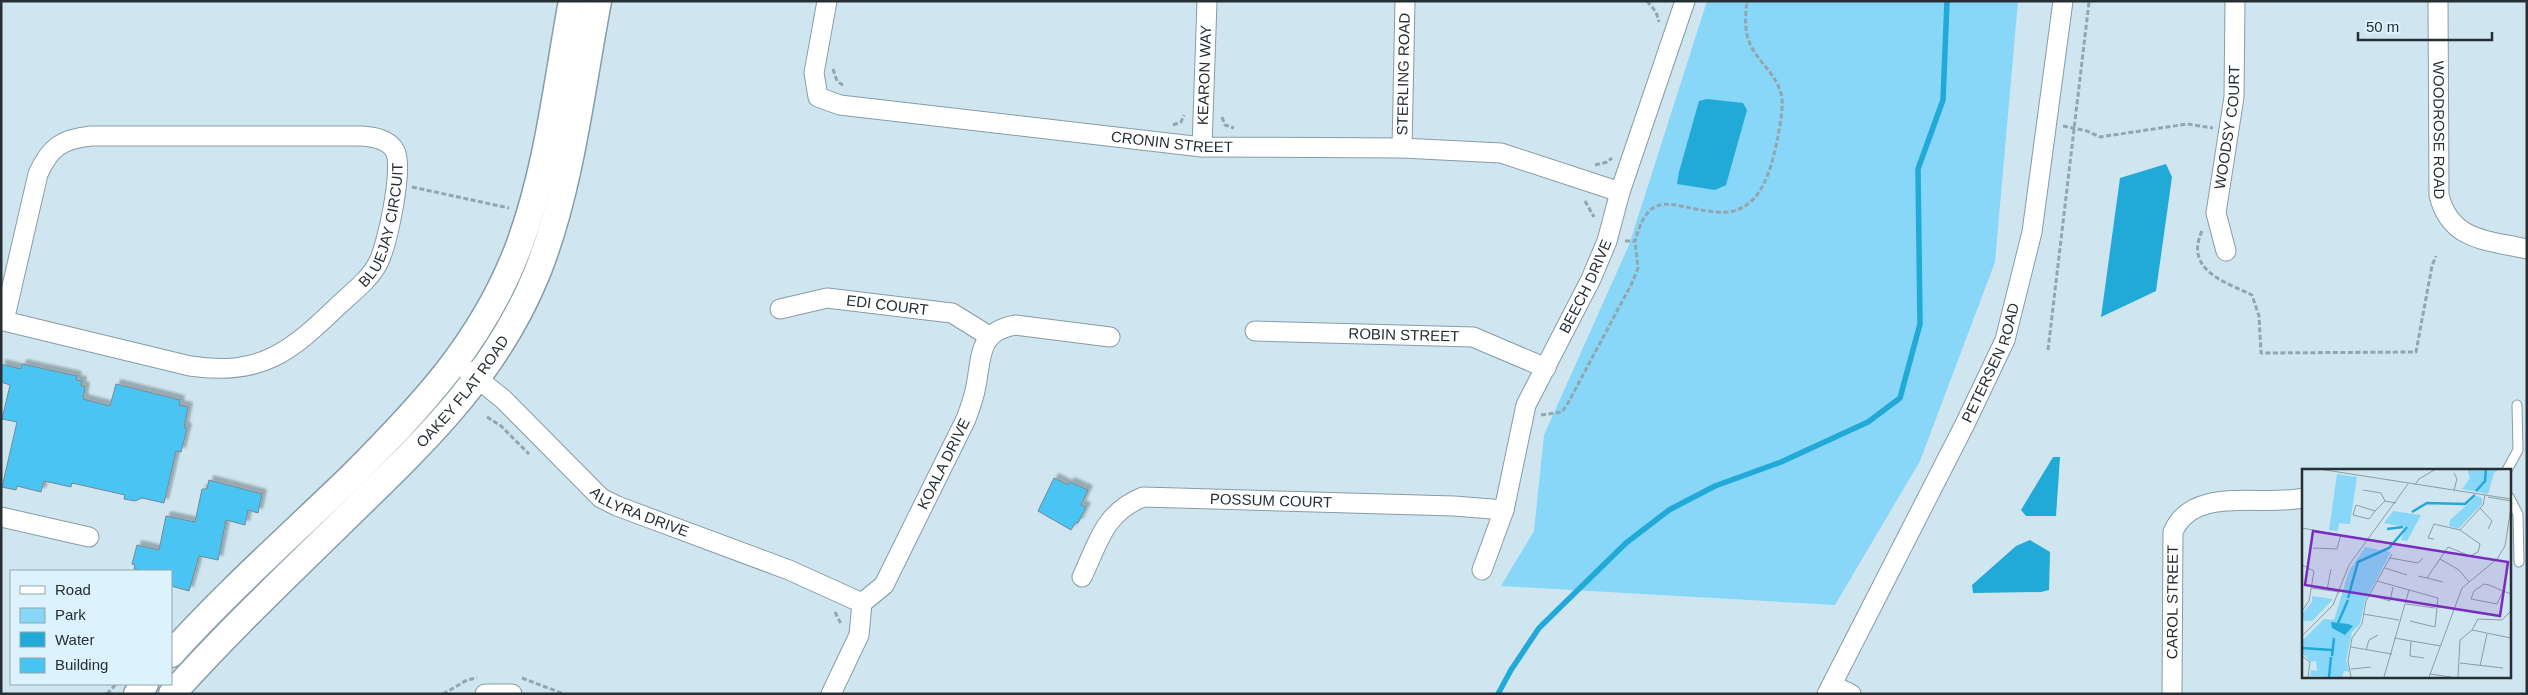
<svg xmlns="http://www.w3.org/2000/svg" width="2528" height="695" font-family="Arial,sans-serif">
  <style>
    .green { fill: #88d6f8 }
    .water { fill: #21a9d7 }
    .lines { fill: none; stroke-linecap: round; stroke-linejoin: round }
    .stream { stroke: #21a9d7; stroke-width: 5.5 }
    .building { fill: #48c4f3; stroke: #758a94; filter: url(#shadow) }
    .service-casing { stroke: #869ca6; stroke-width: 11 }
    .minor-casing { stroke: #869ca6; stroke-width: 21 }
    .secondary-casing { stroke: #869ca6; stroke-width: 29 }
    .path { stroke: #93a6ad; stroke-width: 3; stroke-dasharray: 5 2.5; stroke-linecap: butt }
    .service { stroke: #fff; stroke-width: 9 }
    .minor { stroke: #fff; stroke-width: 19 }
    .secondary { stroke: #fff; stroke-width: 26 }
    .labels { text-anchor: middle; stroke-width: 4; stroke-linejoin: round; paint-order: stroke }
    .street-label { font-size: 15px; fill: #262f33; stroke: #dcf3fe }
    .inset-river { fill: none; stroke: #21a9d7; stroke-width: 2.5 }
    .inset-road { fill: none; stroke: #8b9da4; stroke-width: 1 }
    .view { fill: #7b2cbf; fill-opacity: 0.15; stroke: #7b2cbf; stroke-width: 2.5 }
    .inset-edge { fill: none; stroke: #262f33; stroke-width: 2.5 }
  </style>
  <defs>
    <filter id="shadow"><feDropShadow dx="4.5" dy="-4.5" stdDeviation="1" flood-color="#0004"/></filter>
  </defs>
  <rect width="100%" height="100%" fill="#cfe6f0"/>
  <polygon class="green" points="1707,1 2018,1 1995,262 1920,461 1835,605 1501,586 1534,531 1544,435 1629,245"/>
  <g class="water">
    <polygon points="1707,99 1743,103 1747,110 1726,185 1715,190 1677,184 1679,172 1699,101"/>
    <polygon points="2166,164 2172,177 2156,291 2101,317 2120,178"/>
    <polygon points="2053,457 2060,457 2056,516 2026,516 2021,510"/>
    <polygon points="2030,540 2050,552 2049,590 2041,592 1973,593 1972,585 2016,546"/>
  </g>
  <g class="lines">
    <polyline class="stream" points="1498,694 1511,670 1539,628 1626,543 1669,510 1715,486 1781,462 1868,422 1900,398 1920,324 1918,169 1943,100 1947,1"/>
  </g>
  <g class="building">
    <polygon points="1,364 21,369 22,364 77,376 76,380 82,381 81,386 85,387 83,399 110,406 116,384 180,400 179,405 188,407 184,427 187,428 181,452 176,451 164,503 142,498 135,501 124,499 125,495 72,483 71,487 44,481 41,492 17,486 16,490 2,487 17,422 2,419 10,385 1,382"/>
    <polygon points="1054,478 1068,485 1070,482 1088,490 1081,505 1086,507 1078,523 1076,522 1071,530 1038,511"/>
    <polygon points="209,480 262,494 258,513 248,510 245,525 226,520 218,560 199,556 189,591 171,586 171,571 143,571 134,569 135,565 132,564 137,545 159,550 166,516 195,522 202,489 207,489"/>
  </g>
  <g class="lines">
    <defs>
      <g id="service">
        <polyline points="2507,470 2518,450 2517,405"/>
        <polyline points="2509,497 2518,514 2519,562"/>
      </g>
      <g id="minor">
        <path id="s1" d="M827,1L814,73L818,97L840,105L1202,147L1402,148L1501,153L1620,192"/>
        <path id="s2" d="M2438,1L2439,195C2450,241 2487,240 2527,249"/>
        <path id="s3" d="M1202,147L1207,1"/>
        <path id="s4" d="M1402,148L1405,1"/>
        <path id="s5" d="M2226,251L2216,213L2234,97L2235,1"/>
        <path id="s6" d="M780,309L827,298L943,312L952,313L989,336"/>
        <path id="s7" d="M1,320L4,321L190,366C262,377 291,351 340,304C353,292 370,279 378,263C387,246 404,168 395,151C389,139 374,137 362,136H91C62,139 50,147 38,174L4,321"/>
        <path id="s8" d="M1255,331L1473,337L1546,368"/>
        <path id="s9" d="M468,371L503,399L601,498L617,506L789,570L862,603"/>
        <polyline points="1,517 89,537"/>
        <path id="s10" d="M1482,570L1504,510L1526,405L1591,279L1607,241L1620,192L1685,1"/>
        <path id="s11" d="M1082,577C1099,541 1104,513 1143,497L1454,506L1504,510"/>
        <polyline points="1832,685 1851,694"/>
        <polyline points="485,694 512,694"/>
        <path id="s12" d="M831,694L859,635L862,603L884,585L966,419C970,408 974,398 976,386C982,355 978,332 1015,325L1110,337"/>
        <path id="s13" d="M1827,694L1965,424L2005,340L2032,232L2063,1"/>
        <path id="s14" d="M2172,694L2173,532C2193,485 2261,507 2303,498"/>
      </g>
      <g id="secondary">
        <path d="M171,654C227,592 290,536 350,478C421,407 483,342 519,246C548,168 557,82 572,1"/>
        <polyline points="137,694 145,684"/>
        <path id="s15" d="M172,694C229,630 292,571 353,511C428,438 497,372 537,273C571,188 581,90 598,1"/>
      </g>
    </defs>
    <use href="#service" class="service-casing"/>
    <use href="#minor" class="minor-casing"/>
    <use href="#secondary" class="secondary-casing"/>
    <g class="path">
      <polyline points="1647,1 1656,12 1659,22"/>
      <polyline points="833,69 837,81 844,86"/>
      <polyline points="1222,117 1225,125 1234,128"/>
      <polyline points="1173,125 1181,122 1184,115"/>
      <polyline points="2063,126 2087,131 2100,137 2187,124 2213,128"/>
      <polyline points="1595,165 1607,162 1612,158"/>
      <polyline points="412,187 509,208"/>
      <polyline points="1585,201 1594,217"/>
      <path d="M2202,231C2184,270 2225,282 2252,295L2259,316L2261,353L2416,352L2432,266L2436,256"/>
      <path d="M1625,241H1635C1650,187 1670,207 1715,212C1761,217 1771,170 1778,136C1780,124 1783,110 1782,98C1779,77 1760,64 1751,46C1744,32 1745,17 1747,1"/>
      <polyline points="2048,350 2089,2"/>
      <polyline points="1541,415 1562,412 1568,403 1632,283 1638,268 1635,241"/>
      <polyline points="487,417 501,426 529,454"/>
      <polyline points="835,612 841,624"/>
      <polyline points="522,678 564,694"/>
      <polyline points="107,694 116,684"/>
      <polyline points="443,694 467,680 477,678"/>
    </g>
    <use href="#service" class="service"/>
    <use href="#minor" class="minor"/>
    <use href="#secondary" class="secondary"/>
  </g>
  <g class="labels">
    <g class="street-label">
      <text dy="5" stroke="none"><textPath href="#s3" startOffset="72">KEARON WAY</textPath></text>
      <text dy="5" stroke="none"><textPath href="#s4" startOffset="74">STERLING ROAD</textPath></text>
      <text dy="5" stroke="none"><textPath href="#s5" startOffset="126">WOODSY COURT</textPath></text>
      <text dy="5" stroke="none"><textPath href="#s2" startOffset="129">WOODROSE ROAD</textPath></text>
      <text dy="5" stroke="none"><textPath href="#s1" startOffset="455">CRONIN STREET</textPath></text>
      <text dy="5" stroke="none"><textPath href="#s7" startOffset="459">BLUEJAY CIRCUIT</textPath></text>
      <text dy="5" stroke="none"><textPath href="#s10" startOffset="304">BEECH DRIVE</textPath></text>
      <text dy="5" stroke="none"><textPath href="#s6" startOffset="109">EDI COURT</textPath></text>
      <text dy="5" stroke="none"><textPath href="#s8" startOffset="149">ROBIN STREET</textPath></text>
      <text dy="5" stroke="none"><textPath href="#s13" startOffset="370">PETERSEN ROAD</textPath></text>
      <text dy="5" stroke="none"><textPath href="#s15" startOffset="420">OAKEY FLAT ROAD</textPath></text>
      <text dy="5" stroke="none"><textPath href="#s12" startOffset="261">KOALA DRIVE</textPath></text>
      <text dy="5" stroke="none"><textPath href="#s11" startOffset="232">POSSUM COURT</textPath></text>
      <text dy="5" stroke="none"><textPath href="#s9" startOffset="225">ALLYRA DRIVE</textPath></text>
      <text dy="5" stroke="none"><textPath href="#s14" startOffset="92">CAROL STREET</textPath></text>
    </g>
  </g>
  <g transform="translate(2302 469)">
    <rect width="209" height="209" fill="#cfe6f0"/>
    <path d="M165,0H197L192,4L186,25L160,20L168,9ZM35,5L55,8L48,55L37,54L36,62L27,61ZM175,27L180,29V35L156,60L147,57L148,51ZM91,42L119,46L105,72L99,71L104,58L82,54ZM63,78L89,83L63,132L58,155L50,163L44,192L48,203L42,202L40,208L8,207L9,201L15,202L14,192L9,193L0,184V172L22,150L32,151L47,102ZM10,127L31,130L10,152H2L0,145L10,133Z" fill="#88d6f8"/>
    <path d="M29,153L46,155L51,157L43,166L30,159Z" fill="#21a9d7"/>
    <path class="inset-river" d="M174,22L183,12L184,0M110,43L125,34L163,35L173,26M85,60L101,58M46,129L56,93L87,79L105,58M36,154L46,131M0,179L30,181M30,187L32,169M27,208L29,188"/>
    <path class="inset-road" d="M17,0L209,30M113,16L117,10L134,0M61,21L79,24L83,32M152,21L155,10L152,4M186,28L209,32M178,39L190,52L186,60M73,42L67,50L51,46L54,36L73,42L83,32L94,34M0,59L65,71M132,70L126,69L132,55L158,61M11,79L35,80L39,65M88,89L116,94L121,89M138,90L157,101L167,113M0,96L12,102L7,132L0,142M83,99L105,106M116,107L125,109L146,78L168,87L176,83L178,75L158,61L181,36L183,26M125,109L141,113M75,112L136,129L133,158L108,152M9,119L38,123M25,121L29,100M201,122L195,135L169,130L172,122L182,115L187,116L201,122L209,125M68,126L88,132L91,118M104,135L133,139M61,145L97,151M170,161L209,169M0,167L31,136L47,96L106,15M92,169L139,177M109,172L108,187L122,189M49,178L90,185M64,181L67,171L76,166M0,187L8,193L6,208M158,194L201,199M178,197L185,165M49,200L69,198M128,205L149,208M49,208L46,192L50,169L60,155L64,132L90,85M82,208L107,121M127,208L160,119L195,90L203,77L209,38M156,208L158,171L170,161L176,150L200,151L209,142"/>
    <path class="view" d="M11,62L206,93L198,147L3,116Z"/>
    <rect width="209" height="209" class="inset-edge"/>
  </g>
  <rect width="2528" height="695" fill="none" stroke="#262f33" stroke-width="5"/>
  <rect x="10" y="570" width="162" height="115" fill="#dcf3fe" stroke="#93a5ad"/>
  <rect x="20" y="586" width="25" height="8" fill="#ffffff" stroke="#93a5ad"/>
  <text x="55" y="595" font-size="15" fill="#262f33">Road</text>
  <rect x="20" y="608" width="25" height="15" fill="#88d6f8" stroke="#93a5ad"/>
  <text x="55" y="620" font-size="15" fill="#262f33">Park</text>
  <rect x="20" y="632" width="25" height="15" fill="#21a9d7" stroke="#93a5ad"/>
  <text x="55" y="645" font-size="15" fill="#262f33">Water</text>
  <rect x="20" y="658" width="25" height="15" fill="#48c4f3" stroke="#93a5ad"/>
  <text x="55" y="670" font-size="15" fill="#262f33">Building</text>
  <path d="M2358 32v8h134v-8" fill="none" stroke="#262f33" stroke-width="2.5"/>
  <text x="2366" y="32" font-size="15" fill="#262f33" stroke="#dcf3fe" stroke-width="4" paint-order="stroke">50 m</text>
</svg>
